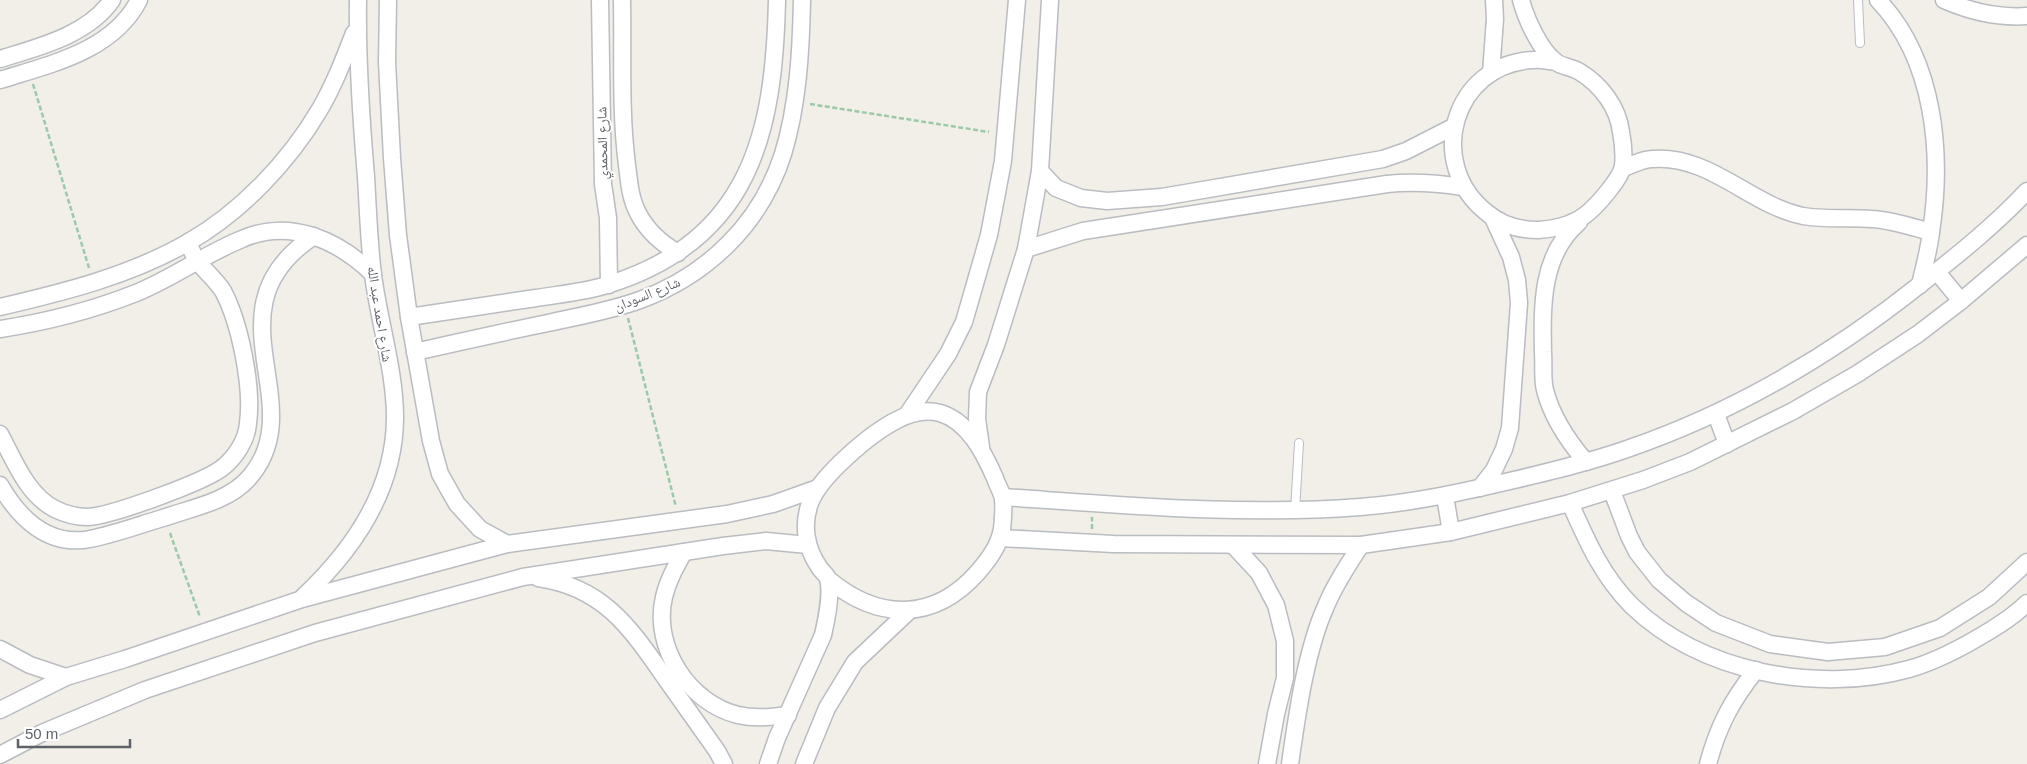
<svg xmlns="http://www.w3.org/2000/svg" width="2027" height="764" font-family="Helvetica,'Noto Naskh Arabic',sans-serif">
  <style>
    .lines { fill: none; stroke-linecap: round; stroke-linejoin: round }
    .lane-casing { stroke: #b9bcc1; stroke-width: 10 }
    .street-casing { stroke: #b9bcc1; stroke-width: 19 }
    .path { stroke: #9bcaab; stroke-width: 2.5; stroke-dasharray: 5 2.5; stroke-linecap: butt }
    .lane { stroke: #fff; stroke-width: 8 }
    .street { stroke: #fff; stroke-width: 16 }
    .labels { text-anchor: middle; stroke-width: 4; stroke-linejoin: round; paint-order: stroke }
    .street-label { font-size: 14px; fill: #5e6268; stroke: #fff }
  </style>
  <rect width="100%" height="100%" fill="#f1efe7"/>
  <g class="lines">
    <defs>
      <g id="lane">
        <polyline points="1858,0 1860,43"/>
        <polyline points="1295,511 1299,443"/>
      </g>
      <g id="street">
        <polyline points="388,0 387,62 392,158 398,235 409,317 431,441 440,474 457,504 480,529 507,544"/>
        <polyline points="600,0 603,184 608,218 609,285"/>
        <path d="M622,0C623,55 620,111 627,165C629,181 630,198 638,213C647,231 661,243 678,253"/>
        <path d="M1521,0C1526,19 1540,50 1556,62C1562,67 1573,67 1580,72C1601,85 1618,107 1621,132C1623,142 1624,156 1623,166C1621,178 1599,203 1590,211C1576,224 1556,229 1538,230C1519,230 1500,224 1486,212C1425,163 1453,64 1533,60C1540,59 1548,61 1556,62"/>
        <path d="M1878,0C1935,60 1943,154 1931,232C1929,250 1924,267 1920,285"/>
        <path d="M1944,0C1969,11 1999,18 2027,16"/>
        <path d="M0,59C39,47 88,35 112,0"/>
        <polyline points="1491,73 1495,19 1494,0"/>
        <path d="M0,80C51,64 113,51 139,0"/>
        <path d="M1623,168C1632,165 1643,159 1652,159C1709,154 1750,205 1803,216C1826,220 1849,217 1872,219C1892,220 1912,227 1931,232"/>
        <polyline points="1040,171 1056,188 1081,198 1107,201 1162,197 1383,159 1406,151 1453,127"/>
        <path d="M1579,222C1541,255 1542,305 1543,352C1544,364 1542,379 1545,390C1552,418 1568,441 1586,462"/>
        <path d="M1026,249L1083,231L1387,184C1414,181 1437,183 1463,187"/>
        <polyline points="1937,272 1961,301"/>
        <path d="M0,307C64,292 129,276 187,243C240,213 289,162 320,109C334,85 344,59 354,33"/>
        <path d="M409,317C451,311 494,304 536,298C560,294 587,292 610,284C751,239 774,133 777,0"/>
        <path d="M0,329C46,322 93,310 136,293C173,278 205,254 242,239C290,218 338,240 373,274"/>
        <path d="M415,352C459,342 504,332 548,323C579,316 610,311 640,300C708,275 761,223 783,154C798,105 801,51 802,0"/>
        <polyline points="1716,414 1727,444"/>
        <polyline points="907,415 948,354 964,322 989,235 1003,161 1017,0"/>
        <path d="M0,434C14,460 27,495 55,509C65,514 77,517 88,517C111,516 204,482 222,468C235,458 247,440 248,423C253,387 240,323 223,291C216,280 206,272 198,262C194,257 191,249 188,242"/>
        <polyline points="981,447 977,419 978,392 996,345 1026,249 1040,171 1050,0"/>
        <path d="M0,485C19,518 48,547 90,539C115,534 139,525 163,518C191,508 227,502 248,479C315,405 203,309 314,236"/>
        <polyline points="1480,488 1494,470 1504,449 1510,428 1519,303 1517,280 1511,257 1493,218"/>
        <polyline points="1612,491 1629,536 1637,552 1659,580 1686,603 1716,623 1770,644 1828,652 1885,647 1940,628 1989,597 2027,562"/>
        <polyline points="1445,496 1451,532"/>
        <path d="M1003,497C1121,505 1241,516 1360,507C1412,503 1463,492 1514,480C1552,471 1590,462 1627,449C1735,412 1833,354 1922,283C1959,254 1995,225 2027,191"/>
        <path d="M1570,503C1587,541 1602,576 1632,606C1702,673 1817,694 1909,669C1938,661 1965,646 1991,630C2004,622 2016,614 2027,603"/>
        <polyline points="1000,538 1113,544 1361,545 1451,532 1570,503 1643,480 1690,462 1793,411 1857,374 1918,334 1961,301 2027,245"/>
        <polyline points="1233,545 1259,573 1276,605 1285,641 1285,678 1276,714 1267,764"/>
        <path d="M684,552C676,566 668,580 664,597C652,647 689,703 738,715C755,719 771,717 788,715"/>
        <path d="M538,578C604,587 631,629 666,679C683,703 700,727 717,751L724,764"/>
        <path d="M303,597C353,550 395,489 395,417C395,372 379,321 373,275C369,243 368,210 366,177C361,118 357,59 358,0"/>
        <polyline points="0,649 30,665 66,677"/>
        <polyline points="0,710 66,677 125,659 302,599 507,544 727,514 773,504 818,488"/>
        <polyline points="0,755 42,733 145,690 315,633 523,577 723,546 766,541 808,545"/>
        <path d="M768,764L777,738L823,635C826,622 832,592 828,579C827,575 821,571 819,567C806,548 802,525 810,503C820,476 871,433 897,420C910,413 925,409 940,413C968,421 984,453 995,478C997,485 1002,492 1003,499C1004,509 1003,519 1002,529C999,546 989,559 978,572C934,622 878,621 828,579"/>
        <polyline points="804,764 827,708 855,662 909,611"/>
        <path d="M1290,764C1297,715 1306,650 1326,606C1335,584 1348,565 1361,545"/>
        <path d="M1708,764C1718,726 1732,700 1756,670"/>
      </g>
    </defs>
    <use href="#lane" class="lane-casing"/>
    <use href="#street" class="street-casing"/>
    <g class="path">
      <polyline points="33,84 89,268"/>
      <polyline points="810,104 989,132"/>
      <polyline points="628,318 676,507"/>
      <polyline points="1092,529 1092,517"/>
      <polyline points="170,533 200,617"/>
    </g>
    <use href="#lane" class="lane"/>
    <use href="#street" class="street"/>
  </g>
  <g class="labels">
    <g class="street-label">
      <text transform="translate(602 143) rotate(-91)" y="5">شارع المحمدي</text>
      <text transform="translate(647 294) rotate(-22)" y="5">شارع السودان</text>
      <text transform="translate(380 314) rotate(81)" y="5">شارع احمد عبد الله</text>
    </g>
  </g>
  <path d="M18 739v8h112v-8" fill="none" stroke="#5e6268" stroke-width="2.5"/>
  <text x="25" y="739" font-size="15" fill="#5e6268" stroke="#ffffff" stroke-width="4" paint-order="stroke">50 m</text>
</svg>
